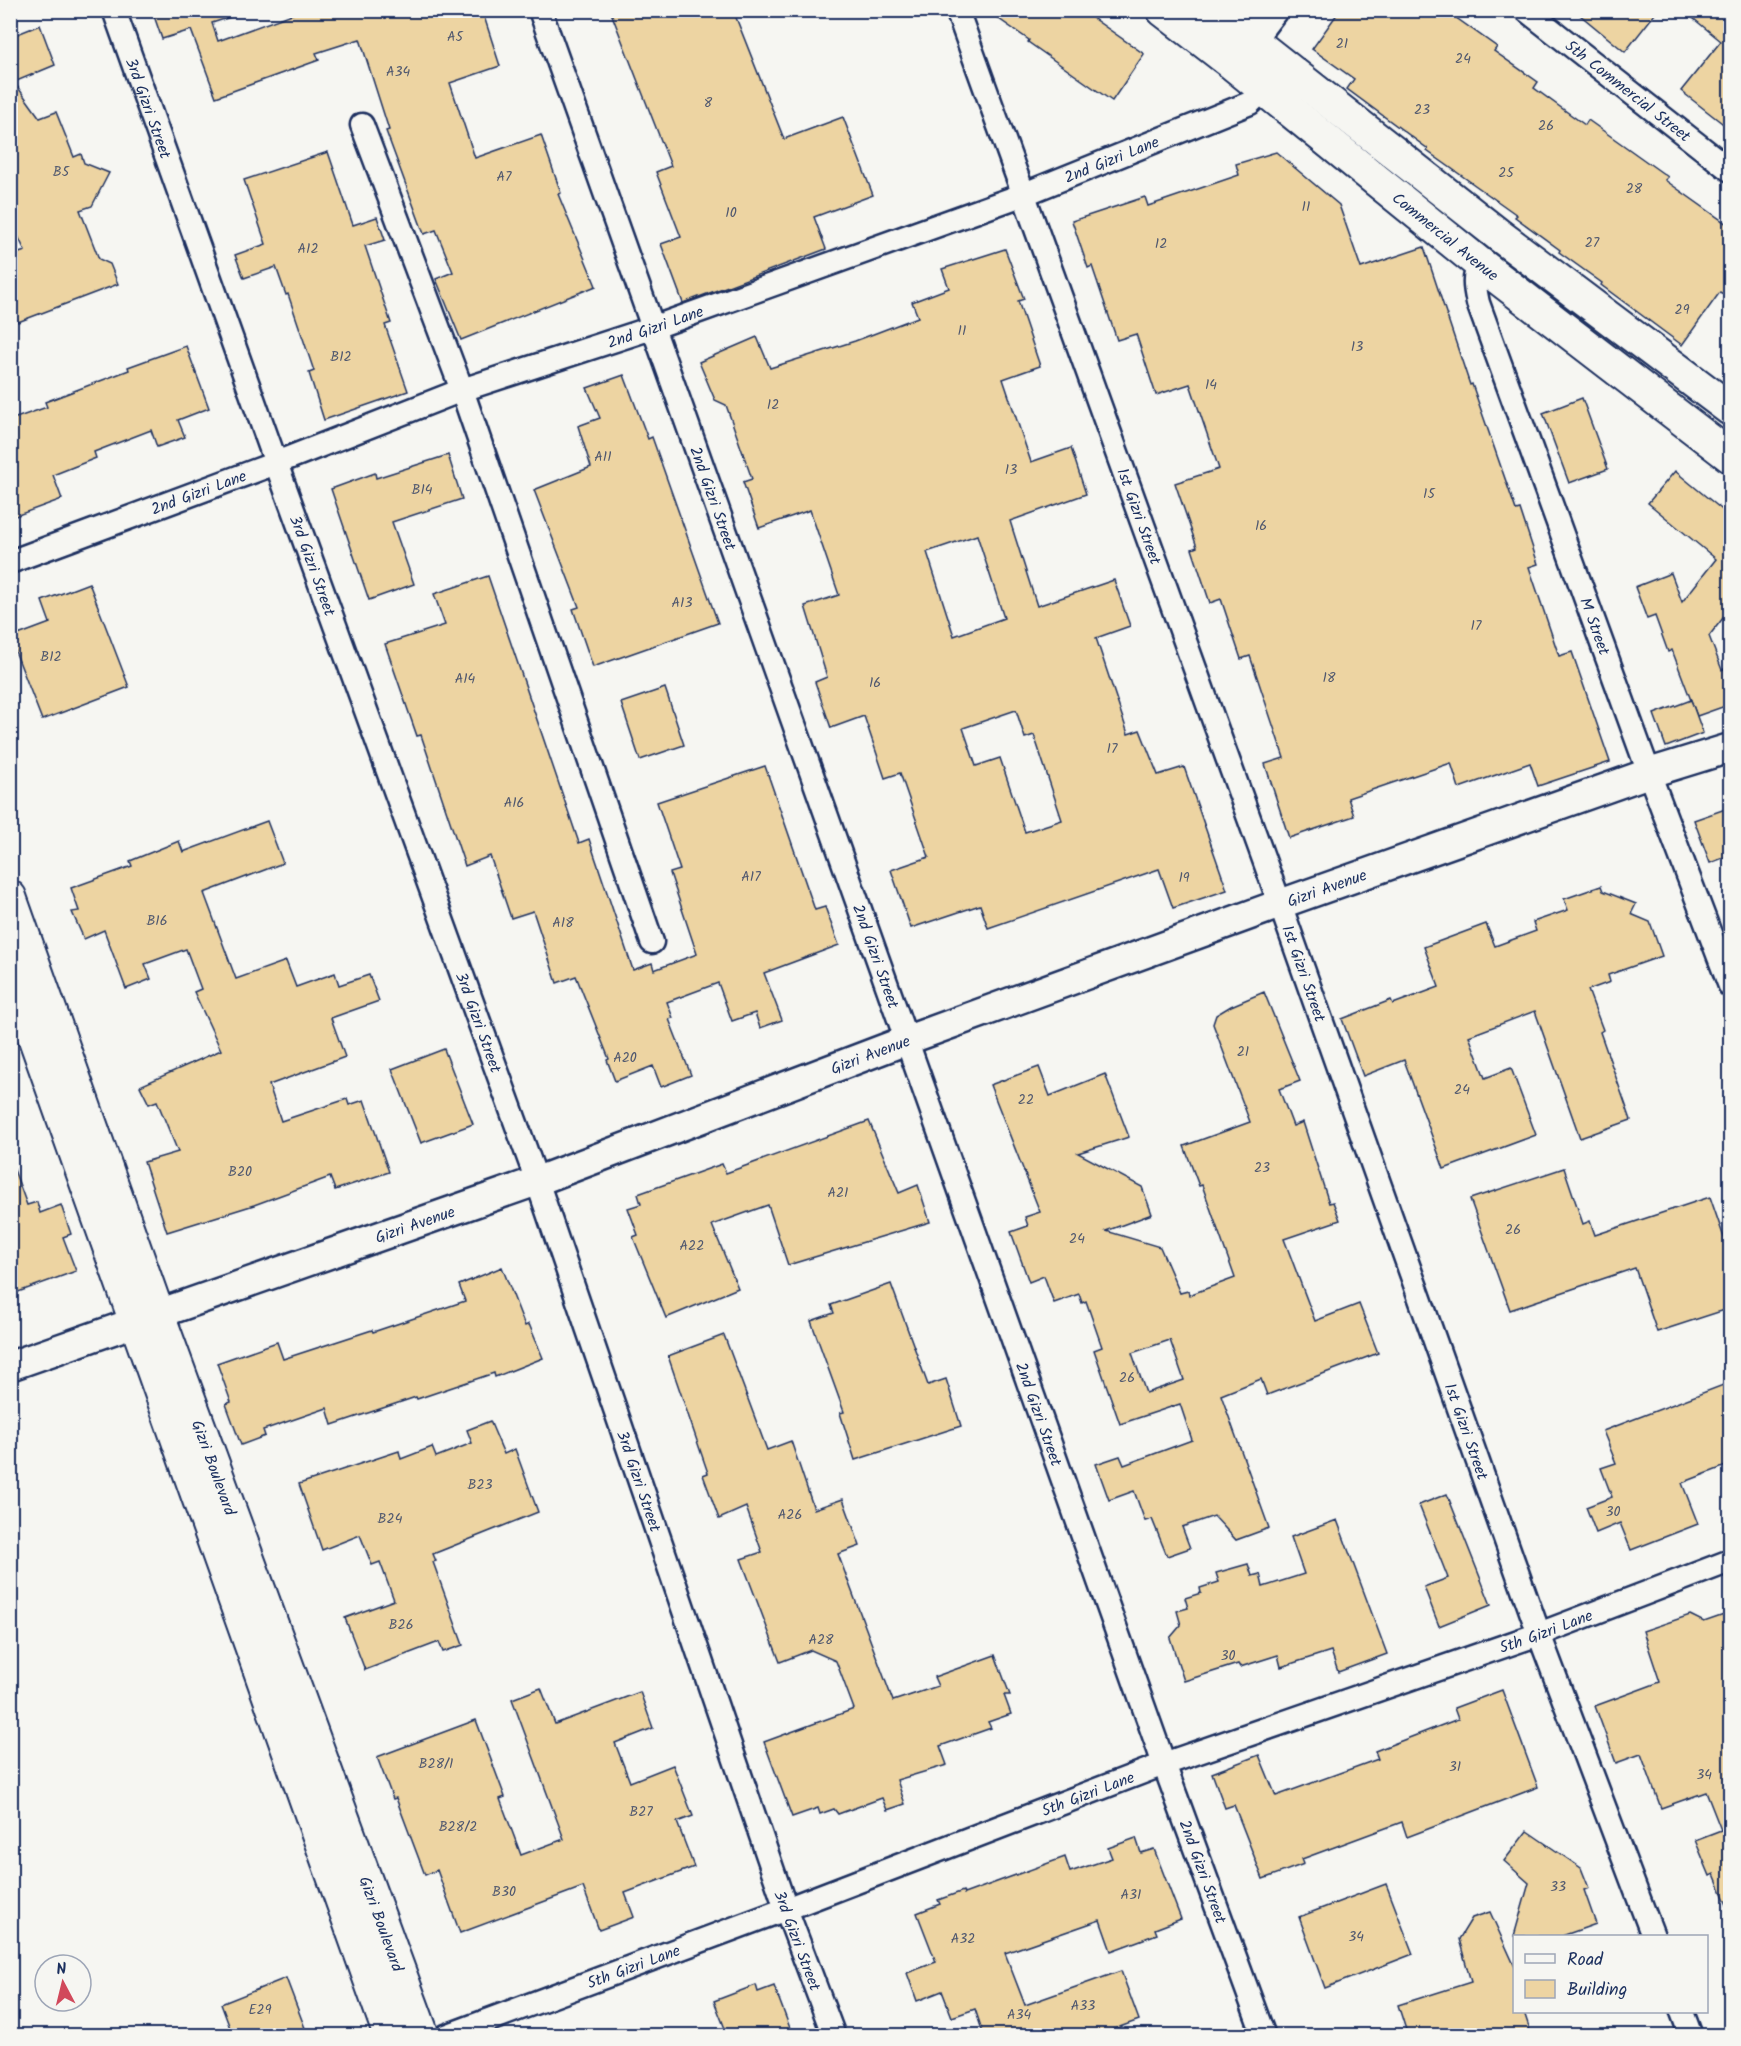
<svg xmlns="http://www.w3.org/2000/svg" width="1741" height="2046" font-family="Kalam,sans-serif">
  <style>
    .building { fill: #edd4a2; stroke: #1b2f5e; stroke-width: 1.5; fill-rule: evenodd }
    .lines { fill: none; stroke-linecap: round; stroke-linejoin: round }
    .minor-casing { stroke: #1b2f5e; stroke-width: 27 }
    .tertiary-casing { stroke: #1b2f5e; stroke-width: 33 }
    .secondary-casing { stroke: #1b2f5e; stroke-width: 36 }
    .minor { stroke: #f6f6f2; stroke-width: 22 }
    .tertiary { stroke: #f6f6f2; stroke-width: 28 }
    .secondary { stroke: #f6f6f2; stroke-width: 32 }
    .labels { text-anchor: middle; stroke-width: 4.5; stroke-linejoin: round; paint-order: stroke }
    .number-label { font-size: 14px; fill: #50586f }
    .street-label { font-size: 16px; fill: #1b2f5e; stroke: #f6f6f2 }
  </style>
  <rect width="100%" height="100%" fill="#f6f6f2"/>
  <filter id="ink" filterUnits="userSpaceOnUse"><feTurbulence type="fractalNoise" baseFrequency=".0167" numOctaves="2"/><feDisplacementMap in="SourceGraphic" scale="12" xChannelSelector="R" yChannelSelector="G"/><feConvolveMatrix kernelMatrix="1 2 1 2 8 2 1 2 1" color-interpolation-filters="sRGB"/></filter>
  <g filter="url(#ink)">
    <g class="building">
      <polygon points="152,10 236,10 237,15 212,23 218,41 303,10 482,10 500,66 450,83 475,158 541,135 561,193 558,194 596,286 461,340 436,279 453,272 436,230 424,234 386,131 389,130 360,39 316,53 319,60 216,97 191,30 162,39"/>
      <polygon points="610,10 733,10 784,139 843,117 873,195 814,217 826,249 683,303 661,244 681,237 656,172 671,166"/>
      <polygon points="986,10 1081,10 1144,54 1112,101 1028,42 1029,40"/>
      <polygon points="1340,10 1445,10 1497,47 1494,51 1538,82 1534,88 1585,125 1588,120 1668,177 1665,180 1731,227 1731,299 1720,292 1682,345 1601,285 1602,283 1559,252 1560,250 1515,217 1517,215 1427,151 1428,149 1347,89 1354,79 1312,49"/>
      <polygon points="1574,10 1658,10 1625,52"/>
      <polygon points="1683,10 1731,10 1731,130 1681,91 1721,41"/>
      <polygon points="40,25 55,65 14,82 40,118 56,112 74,157 81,154 84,163 109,173 92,206 80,210 99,259 110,264 118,284 18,322 10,303 10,256 25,251 10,219 10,37"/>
      <polygon points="328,152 353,225 377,217 385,240 365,246 391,323 385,325 408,391 324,420 309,373 314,371 288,294 286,295 276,267 244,278 235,255 266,244 244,180"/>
      <polygon points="1276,152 1339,205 1361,268 1424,247 1470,385 1472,384 1516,510 1520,509 1538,564 1529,567 1559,656 1572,652 1610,762 1538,786 1530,763 1459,788 1451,763 1348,798 1354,816 1289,838 1265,764 1284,758 1250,656 1241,659 1221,599 1210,603 1192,549 1197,547 1175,483 1219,469 1190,384 1156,395 1136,334 1117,340 1092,266 1088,268 1072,221 1145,197 1148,206 1239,175 1236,164"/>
      <path d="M1005,249L1024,299L1018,301L1040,366L1003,379L1031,462L1071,448L1086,494L1010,521L1037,606L1114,580L1130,626L1096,638L1128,734L1140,730L1158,775L1184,767L1227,890L1173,908L1159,869L988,928L980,905L911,928L891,870L929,857L900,773L885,778L864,716L831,728L815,682L827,677L805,606L839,595L810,510L759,528L743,482L752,479L726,405L715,400L699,362L757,337L770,368L855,341L918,317L912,302L949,288L942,269ZM977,535L1004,618L954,636L927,552ZM1016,710L1025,738L1034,735L1062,820L1025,832L1000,758L976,766L963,728Z"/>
      <polygon points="186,346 209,408 178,420 185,437 157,447 151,430 94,452 96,458 53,475 62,499 10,518 10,469 17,467 10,450 10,420 47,407 45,402 129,370 128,367"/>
      <polygon points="624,375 648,439 652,437 718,623 593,667 573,609 579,607 534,490 591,467 578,426 600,418 587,388"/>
      <polygon points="1582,398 1608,469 1569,483 1543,413"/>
      <polygon points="448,455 462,499 392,522 414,584 369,600 331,489 375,473 376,478"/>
      <polygon points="1675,471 1731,517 1731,608 1709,636 1722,670 1726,668 1731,681 1731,704 1697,716 1672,650 1668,652 1655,616 1647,619 1635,587 1671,573 1682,602 1716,559 1648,503"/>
      <polygon points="488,576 579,843 589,839 633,970 652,963 654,970 697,954 670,873 680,870 657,802 765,766 815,910 825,907 839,945 764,973 782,1020 760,1028 755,1013 732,1021 718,983 667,1002 673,1018 669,1019 691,1075 661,1087 653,1066 615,1081 607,1060 609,1059 576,976 557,983 533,911 511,918 490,856 465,866 421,735 417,736 385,644 445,625 434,594"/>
      <polygon points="89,583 129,687 42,720 10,638 50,623 42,601"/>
      <polygon points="665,688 684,745 640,760 621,703"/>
      <polygon points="1691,700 1703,733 1666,747 1654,714"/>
      <polygon points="1731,807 1731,855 1710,863 1694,820"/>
      <polygon points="267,821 283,863 204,893 236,979 286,961 296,987 335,973 339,985 369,975 379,1001 331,1018 345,1057 269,1085 281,1121 347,1099 349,1105 364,1100 389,1172 335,1190 330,1177 254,1205 167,1232 144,1162 178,1152 157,1101 149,1104 140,1086 221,1050 194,992 201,989 186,949 145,964 151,979 126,989 104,930 84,939 72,912 79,911 71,888 132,866 130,861 179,841 183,852"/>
      <polygon points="1601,886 1603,891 1636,904 1631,914 1650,922 1662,956 1608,975 1610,982 1588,990 1603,1030 1600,1032 1631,1120 1580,1138 1535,1011 1469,1036 1485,1078 1511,1068 1536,1135 1444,1169 1404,1060 1363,1076 1342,1019 1391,1000 1393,1004 1439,987 1424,947 1486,924 1495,946 1536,931 1533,922 1568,910 1564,899"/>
      <path d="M1264,992L1300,1081L1279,1089L1293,1126L1303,1122L1329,1203L1333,1202L1340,1220L1284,1239L1315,1321L1359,1304L1378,1353L1267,1395L1261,1379L1221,1395L1269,1528L1236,1540L1214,1516L1182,1527L1190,1548L1167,1556L1152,1519L1145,1521L1134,1491L1109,1500L1096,1464L1120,1456L1124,1465L1192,1440L1180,1404L1120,1424L1094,1350L1102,1347L1086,1301L1082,1303L1079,1294L1054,1303L1044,1276L1029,1282L1011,1232L1028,1226L1025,1217L1040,1212L990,1085L1039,1067L1050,1096L1105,1074L1129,1137L1078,1153L1142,1187L1152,1214L1106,1231L1160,1247L1180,1293L1188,1291L1189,1295L1235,1278L1202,1185L1199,1186L1184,1146L1250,1122L1213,1024L1216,1015L1231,1006ZM1170,1340L1184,1380L1146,1393L1132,1353Z"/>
      <polygon points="444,1049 473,1124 421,1143 392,1069"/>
      <polygon points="869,1121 899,1193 918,1185 930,1222 788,1265 768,1205 712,1225 738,1288 666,1318 633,1237 638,1235 628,1208 641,1204 638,1194 722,1164 726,1173"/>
      <polygon points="10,1167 13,1167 27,1205 37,1202 40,1213 61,1205 71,1234 63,1237 76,1271 10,1295"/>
      <polygon points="1564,1168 1583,1224 1590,1221 1595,1235 1710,1197 1731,1258 1731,1308 1657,1332 1635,1268 1510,1310 1470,1199"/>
      <polygon points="502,1267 525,1326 529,1324 543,1358 495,1377 494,1373 417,1399 416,1397 332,1425 327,1408 263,1430 265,1436 241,1445 226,1404 231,1402 217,1363 277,1342 283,1359 372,1330 373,1332 465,1301 459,1285"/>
      <polygon points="891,1284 928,1385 946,1379 961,1426 855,1460 840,1413 844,1412 811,1321 834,1313 831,1305"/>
      <polygon points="724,1335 767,1450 791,1441 814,1509 843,1499 860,1546 838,1554 893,1701 938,1686 934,1677 995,1655 1010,1695 1004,1695 1011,1714 988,1722 991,1728 940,1746 947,1765 897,1780 905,1804 887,1810 882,1798 838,1814 834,1809 820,1814 818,1808 792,1817 764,1742 854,1709 836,1661 811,1650 780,1662 741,1559 762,1552 746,1507 719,1519 703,1475 708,1473 668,1356"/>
      <polygon points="1731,1382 1731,1464 1682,1483 1698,1524 1631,1550 1620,1523 1596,1533 1586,1507 1612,1497 1601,1468 1616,1463 1603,1431"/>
      <polygon points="490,1421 504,1454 515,1449 538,1512 433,1554 436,1561 433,1562 463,1645 443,1652 439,1642 365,1670 345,1618 394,1600 380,1562 372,1565 360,1535 322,1550 299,1484 399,1451 401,1459 432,1447 436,1457 472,1443 467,1430"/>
      <polygon points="1447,1494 1491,1605 1439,1626 1424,1587 1448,1578 1419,1505"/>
      <polygon points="1337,1520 1387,1654 1338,1672 1331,1651 1281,1667 1278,1655 1240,1667 1238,1664 1184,1681 1170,1638 1181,1625 1177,1611 1188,1608 1185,1598 1201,1593 1200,1588 1219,1582 1216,1573 1248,1564 1252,1576 1260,1574 1263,1587 1304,1574 1291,1537"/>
      <polygon points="1690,1615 1704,1622 1724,1615 1731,1632 1730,1912 1714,1874 1710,1876 1695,1840 1721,1830 1706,1792 1661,1808 1641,1754 1616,1763 1595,1706 1660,1682 1643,1631"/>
      <polygon points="541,1688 555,1724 640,1692 653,1728 615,1743 630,1782 673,1765 693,1816 677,1822 694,1867 625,1893 634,1917 599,1930 583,1887 460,1933 437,1870 425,1875 396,1798 393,1799 377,1757 476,1720 505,1797 500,1799 521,1855 564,1839 512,1699"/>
      <polygon points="1502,1690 1538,1787 1407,1837 1402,1822 1302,1859 1304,1864 1263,1879 1234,1805 1225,1808 1212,1773 1259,1755 1276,1796 1378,1759 1375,1751 1458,1719 1454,1708"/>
      <polygon points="1527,1831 1581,1868 1589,1888 1584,1890 1596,1924 1562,1936 1514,1936 1529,1883 1504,1861"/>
      <polygon points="1136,1838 1141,1853 1154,1849 1181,1919 1155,1929 1157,1934 1111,1951 1100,1920 1005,1953 1025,2005 1121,1971 1139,2020 1095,2036 984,2036 975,2009 952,2017 942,1991 917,2001 907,1973 936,1962 917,1913 940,1904 938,1900 963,1891 964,1894 1065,1857 1070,1872 1112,1858 1108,1848"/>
      <polygon points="1386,1884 1413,1954 1325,1988 1299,1917"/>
      <polygon points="1490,1912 1515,1967 1515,2012 1524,2012 1532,2036 1408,2036 1398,2005 1471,1982 1459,1939 1472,1918"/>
      <polygon points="286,1978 308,2036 233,2036 221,2004"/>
      <polygon points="756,1985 758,1992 774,1986 793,2036 728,2036 714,2001"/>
    </g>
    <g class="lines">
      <defs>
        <g id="minor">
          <path id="s1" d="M114,10L276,463L537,1181L786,1909L834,2036"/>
          <path id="s2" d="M540,10L1164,1764L1264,2036"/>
          <path id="s3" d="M957,10L1280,904L1539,1634L1653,1936"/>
          <path id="s4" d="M1526,10L1730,170"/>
          <polyline points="362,125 462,390 652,942"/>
          <path id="s5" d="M1480,264C1472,277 1475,289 1478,303L1649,773L1730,986"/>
          <path id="s6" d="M10,562L276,463L462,390L652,328L1022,195L1250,103L1273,80"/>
          <polyline points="1682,2012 1691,2036"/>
          <path id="s7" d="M446,2036L786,1909L1164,1764L1539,1634L1730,1561"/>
        </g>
        <g id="tertiary">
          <polyline points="1235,55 1251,39 1273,10"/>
          <path id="s8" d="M10,1366L537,1181L907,1040L1280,904L1649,773L1730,748"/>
        </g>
        <g id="secondary">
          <path id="s9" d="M1163,10L1229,61L1480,264L1730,456"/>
          <polyline points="1213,10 1500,236 1730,409"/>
          <path id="s10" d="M10,897L158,1314L423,2036"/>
          <polyline points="10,969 390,2036"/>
        </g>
      </defs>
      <use href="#minor" class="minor-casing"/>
      <use href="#tertiary" class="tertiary-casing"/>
      <use href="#secondary" class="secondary-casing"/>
      <use href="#minor" class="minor"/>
      <use href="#tertiary" class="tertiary"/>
      <use href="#secondary" class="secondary"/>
    </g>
  </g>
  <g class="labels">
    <g class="number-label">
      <text x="455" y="41">A5</text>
      <text x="1342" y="48">21</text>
      <text x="1463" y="63">24</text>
      <text x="398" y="76">A34</text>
      <text x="708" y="107">8</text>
      <text x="1422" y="114">23</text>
      <text x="1546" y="130">26</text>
      <text x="61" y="176">B5</text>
      <text x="1506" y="177">25</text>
      <text x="504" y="181">A7</text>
      <text x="1634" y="193">28</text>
      <text x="1306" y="211">11</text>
      <text x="731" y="217">10</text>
      <text x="1592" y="247">27</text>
      <text x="1161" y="248">12</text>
      <text x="308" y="253">A12</text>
      <text x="1682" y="314">29</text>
      <text x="962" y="335">11</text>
      <text x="1357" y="351">13</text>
      <text x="341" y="361">B12</text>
      <text x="1211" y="389">14</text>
      <text x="773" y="409">12</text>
      <text x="603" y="461">A11</text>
      <text x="1011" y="474">13</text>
      <text x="422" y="494">B14</text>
      <text x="1429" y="498">15</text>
      <text x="1261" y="530">16</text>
      <text x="682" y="607">A13</text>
      <text x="1476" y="630">17</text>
      <text x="51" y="661">B12</text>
      <text x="1329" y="682">18</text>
      <text x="465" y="683">A14</text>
      <text x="875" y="687">16</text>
      <text x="1112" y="753">17</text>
      <text x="514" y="807">A16</text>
      <text x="751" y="881">A17</text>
      <text x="1184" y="882">19</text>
      <text x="157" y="925">B16</text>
      <text x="563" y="927">A18</text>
      <text x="1243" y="1056">21</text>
      <text x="625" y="1062">A20</text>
      <text x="1462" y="1094">24</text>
      <text x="1026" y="1104">22</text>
      <text x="1262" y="1172">23</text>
      <text x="240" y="1176">B20</text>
      <text x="838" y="1197">A21</text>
      <text x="1513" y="1234">26</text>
      <text x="1077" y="1243">24</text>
      <text x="692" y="1250">A22</text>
      <text x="1127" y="1382">26</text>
      <text x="480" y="1489">B23</text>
      <text x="1613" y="1516">30</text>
      <text x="790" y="1519">A26</text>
      <text x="390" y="1523">B24</text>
      <text x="401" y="1629">B26</text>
      <text x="821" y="1644">A28</text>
      <text x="1228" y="1660">30</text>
      <text x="436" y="1768">B28/1</text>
      <text x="1455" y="1771">31</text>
      <text x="1704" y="1779">34</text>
      <text x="641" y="1816">B27</text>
      <text x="458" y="1831">B28/2</text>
      <text x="1558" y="1891">33</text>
      <text x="504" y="1896">B30</text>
      <text x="1131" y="1899">A31</text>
      <text x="1356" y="1941">34</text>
      <text x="963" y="1943">A32</text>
      <text x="1083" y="2010">A33</text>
      <text x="260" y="2014">E29</text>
      <text x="1019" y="2019">A34</text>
    </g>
    <g class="street-label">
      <text dy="6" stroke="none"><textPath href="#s4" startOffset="130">5th Commercial Street</textPath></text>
      <text dy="6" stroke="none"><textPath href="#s1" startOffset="104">3rd Gizri Street</textPath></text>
      <text dy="6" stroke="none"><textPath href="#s6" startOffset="1173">2nd Gizri Lane</textPath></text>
      <text dy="6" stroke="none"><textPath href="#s9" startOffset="362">Commercial Avenue</textPath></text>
      <text dy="6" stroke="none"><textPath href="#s6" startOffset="687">2nd Gizri Lane</textPath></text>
      <text dy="6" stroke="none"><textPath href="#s6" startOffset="201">2nd Gizri Lane</textPath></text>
      <text dy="6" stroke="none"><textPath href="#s2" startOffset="518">2nd Gizri Street</textPath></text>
      <text dy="6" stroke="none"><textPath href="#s3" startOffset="538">1st Gizri Street</textPath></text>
      <text dy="6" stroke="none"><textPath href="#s1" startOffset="590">3rd Gizri Street</textPath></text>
      <text dy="6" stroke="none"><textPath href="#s5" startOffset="384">M Street</textPath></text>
      <text dy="6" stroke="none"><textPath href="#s8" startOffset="1401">Gizri Avenue</textPath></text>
      <text dy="6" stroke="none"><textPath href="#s2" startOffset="1004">2nd Gizri Street</textPath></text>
      <text dy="6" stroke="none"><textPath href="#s3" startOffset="1024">1st Gizri Street</textPath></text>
      <text dy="6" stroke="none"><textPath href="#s1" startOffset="1076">3rd Gizri Street</textPath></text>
      <text dy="6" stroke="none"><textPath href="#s8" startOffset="915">Gizri Avenue</textPath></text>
      <text dy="6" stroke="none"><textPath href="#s8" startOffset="429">Gizri Avenue</textPath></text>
      <text dy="6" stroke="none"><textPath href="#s2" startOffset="1490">2nd Gizri Street</textPath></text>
      <text dy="6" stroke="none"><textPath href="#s3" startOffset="1510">1st Gizri Street</textPath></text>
      <text dy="6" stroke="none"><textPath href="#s10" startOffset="606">Gizri Boulevard</textPath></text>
      <text dy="6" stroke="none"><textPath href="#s1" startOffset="1562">3rd Gizri Street</textPath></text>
      <text dy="6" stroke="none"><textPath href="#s7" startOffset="1172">5th Gizri Lane</textPath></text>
      <text dy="6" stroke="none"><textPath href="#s7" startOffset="686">5th Gizri Lane</textPath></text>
      <text dy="6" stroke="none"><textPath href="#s2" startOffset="1976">2nd Gizri Street</textPath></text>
      <text dy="6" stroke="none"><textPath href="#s10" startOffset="1092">Gizri Boulevard</textPath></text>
      <text dy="6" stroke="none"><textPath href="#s1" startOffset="2048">3rd Gizri Street</textPath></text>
      <text dy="6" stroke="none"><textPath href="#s7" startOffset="200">5th Gizri Lane</textPath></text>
    </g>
  </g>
  <rect width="1741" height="2046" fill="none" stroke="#f6f6f2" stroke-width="36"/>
  <rect x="18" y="18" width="1705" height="2010" fill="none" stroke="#1b2f5e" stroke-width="2" filter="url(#ink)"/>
  <rect x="1513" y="1935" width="195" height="78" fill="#f6f6f2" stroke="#9ea6b7" stroke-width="1.5"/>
  <rect x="1525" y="1954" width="30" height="9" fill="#f6f6f2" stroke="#9ea6b7" stroke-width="1.5"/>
  <text x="1567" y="1965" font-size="18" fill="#1b2f5e">Road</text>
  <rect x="1525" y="1980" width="30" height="18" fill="#edd4a2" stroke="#9ea6b7" stroke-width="1.5"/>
  <text x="1567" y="1995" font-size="18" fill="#1b2f5e">Building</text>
  <g transform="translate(63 1983) rotate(353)"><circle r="28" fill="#f6f6f2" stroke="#9ea6b7" stroke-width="1.5"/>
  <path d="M0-4.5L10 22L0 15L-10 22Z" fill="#d1495b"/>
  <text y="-9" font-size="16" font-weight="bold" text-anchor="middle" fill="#1b2f5e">N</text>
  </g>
</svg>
